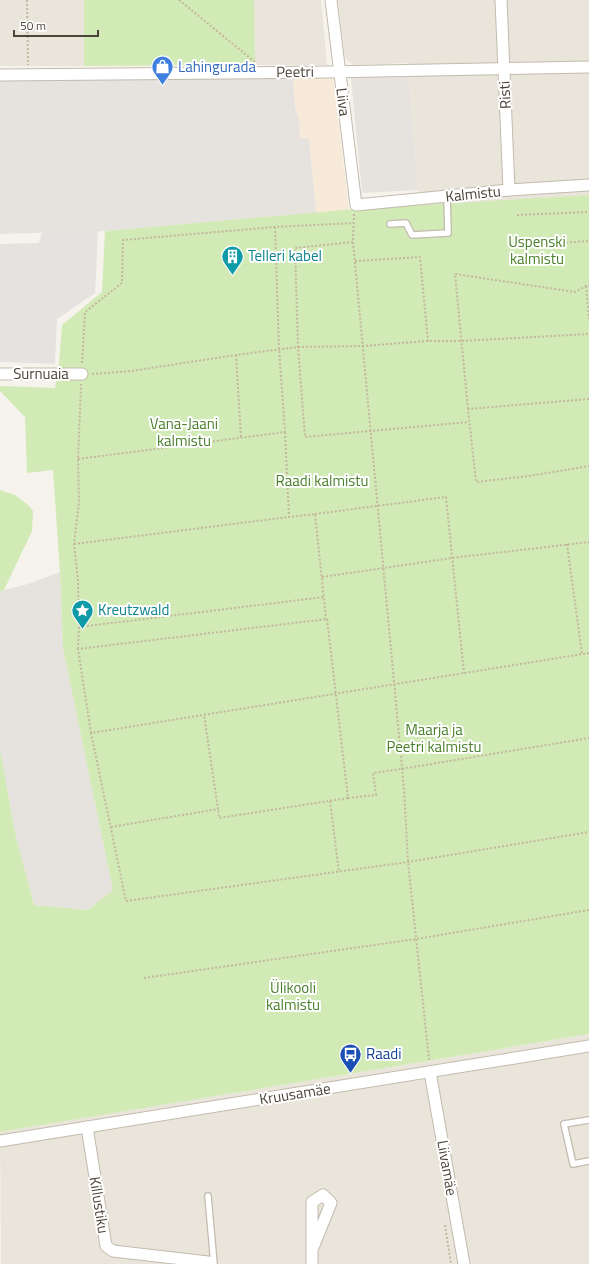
<svg xmlns="http://www.w3.org/2000/svg" width="589" height="1264" font-family="'Titillium Web',sans-serif">
  <style>
    .residential { fill: #eae5da }
    .commercial { fill: #f7ead8 }
    .industrial { fill: #e6e2dd }
    .green { fill: #d2eab5 }
    .parking { fill: #e5e3e0 }
    .lines { fill: none; stroke-linecap: round; stroke-linejoin: round }
    .service-casing { stroke: #c2bbae; stroke-width: 8 }
    .minor-casing { stroke: #c2bbae; stroke-width: 13 }
    .path { stroke: #c4b79f; stroke-width: 2; stroke-dasharray: 2 2; stroke-linecap: butt }
    .service { stroke: #fff; stroke-width: 5.5 }
    .minor { stroke: #fff; stroke-width: 11 }
    .labels { text-anchor: middle; stroke-width: 4; stroke-linejoin: round; paint-order: stroke }
    .shop-label { font-size: 15px; fill: #366cbe; stroke: #fff; text-anchor: start }
    .street-label { font-size: 15px; fill: #4b4439; stroke: #fff }
    .park-label { font-size: 15px; fill: #4a7f2a; stroke: #fff }
    .culture-label { font-size: 15px; fill: #0d838f; stroke: #fff; text-anchor: start }
    .transit-label { font-size: 15px; fill: #164399; stroke: #fff; text-anchor: start }
  </style>
  <rect width="100%" height="100%" fill="#f6f3ec"/>
  <g class="residential">
    <rect x="0" y="0" width="84" height="66"/>
    <polygon points="254,0 321,0 327,65 255,65"/>
    <polygon points="338,0 589,0 589,195 420,206 418,190 408,63 353,65 345,58"/>
    <polygon points="589,1034 589,1264 1,1264 0,1132"/>
  </g>
  <polygon class="commercial" points="333,76 349,210 316,213 309,138 300,138 299,119 295,108 293,77"/>
  <g class="industrial">
    <polygon points="293,77 295,108 299,119 300,138 309,138 316,213 105,231 0,234 0,81"/>
    <polygon points="409,77 418,190 362,193 351,78"/>
    <polygon points="60,572 63,648 113,890 88,910 34,905 16,837 0,749 0,591 28,584"/>
  </g>
  <g class="green">
    <polygon points="84,0 254,0 255,65 84,66"/>
    <polygon points="589,195 589,1034 0,1132 0,749 16,837 34,905 88,910 113,890 63,648 60,572 53,470 27,473 25,417 0,391 0,386 55,388 59,363 62,325 102,292 105,231 355,209"/>
    <polygon points="0,490 15,495 28,505 33,511 32,531 4,590 0,591"/>
  </g>
  <polygon class="parking" points="98,231 95,293 57,319 55,364 0,362 0,244 39,243 42,232"/>
  <g class="lines">
    <defs>
      <g id="service">
        <polyline points="390,224 406,223 412,235 448,233 447,196"/>
        <polyline points="589,1120 564,1124 573,1164 589,1161"/>
        <polyline points="208,1196 214,1264"/>
      </g>
      <g id="minor">
        <polyline points="331,0 356,205 509,190 589,185"/>
        <polyline points="501,0 509,190"/>
        <polyline points="0,75 327,72 589,67"/>
        <polyline points="0,374 82,374"/>
        <polyline points="430,1072 464,1264"/>
        <polyline points="87,1127 106,1246 113,1251 208,1262 211,1264"/>
        <polyline points="0,1141 589,1046"/>
        <polyline points="312,1250 331,1203 323,1195 312,1202 312,1264"/>
      </g>
    </defs>
    <use href="#service" class="service-casing"/>
    <use href="#minor" class="minor-casing"/>
    <g class="path">
      <polyline points="27,0 28,65"/>
      <polyline points="179,0 255,62"/>
      <polyline points="354,214 353,242 404,789 408,862 429,1060"/>
      <polyline points="517,215 589,212"/>
      <polyline points="353,242 295,248 298,347 305,437 469,422"/>
      <polyline points="530,245 589,241"/>
      <polyline points="355,261 420,257 428,341"/>
      <polyline points="586,286 589,319"/>
      <polyline points="236,355 241,437"/>
      <polyline points="82,363 85,312 122,283 123,240 275,227 354,223"/>
      <polyline points="92,374 131,371 236,355 298,347 363,346 428,341 461,341 589,334"/>
      <polyline points="589,399 468,409 476,482 529,476 589,466"/>
      <polyline points="468,409 455,274 575,292 586,286 589,286"/>
      <polyline points="285,432 289,517 315,514 326,619"/>
      <polyline points="78,459 285,432 279,349 275,227"/>
      <polyline points="315,514 446,497 464,673"/>
      <polyline points="74,544 289,517"/>
      <polyline points="567,544 582,654"/>
      <polyline points="322,577 452,558 589,542"/>
      <polyline points="79,627 324,597"/>
      <polyline points="78,649 79,627 78,580 74,544 79,502 78,459 81,384"/>
      <polyline points="589,653 91,733 126,901 408,862 589,832"/>
      <polyline points="91,733 78,649 327,619 348,798 219,818 218,809"/>
      <polyline points="348,798 376,795 373,773 401,769 589,738"/>
      <polyline points="330,801 339,872"/>
      <polyline points="111,827 218,809 204,715"/>
      <polyline points="144,978 416,939 589,910"/>
      <polyline points="445,1225 451,1264"/>
    </g>
    <use href="#service" class="service"/>
    <use href="#minor" class="minor"/>
  </g>
  <defs>
    <symbol id="shop-pin" viewBox="-11 -11 22 30"><path d="M0 17L-7.5 6A9.5 9.5 0 1 1 7.5 6Z" fill="#3f7fe0" stroke="#fff"/><path d="M-5-2.5h2.3a2.7 3.5 0 0 1 5.4 0H5L5.5 6h-11ZM-1.5-2.5h3a1.5 2.3 0 0 0-3 0Z" fill="#fff"/></symbol>
    <symbol id="building-pin" viewBox="-11 -11 22 30"><path d="M0 17L-7.5 6A9.5 9.5 0 1 1 7.5 6Z" fill="#0f9aa8" stroke="#fff"/><path d="M-4-6H4V6H1V3H-1V6H-4ZM-2.5-4.3h1.7v1.8h-1.7ZM.8-4.3h1.7v1.8H.8ZM-2.5-1h1.7V.8h-1.7ZM.8-1h1.7V.8H.8Z" fill="#fff"/></symbol>
    <symbol id="sight-pin" viewBox="-11 -11 22 30"><path d="M0 17L-7.5 6A9.5 9.5 0 1 1 7.5 6Z" fill="#0f9aa8" stroke="#fff"/><path d="M0-6L1.8-2.2L6-1.7L2.9 1.2L3.7 5.4L0 3.3L-3.7 5.4L-2.9 1.2L-6-1.7L-1.8-2.2Z" fill="#fff"/></symbol>
    <symbol id="bus-pin" viewBox="-11 -11 22 30"><path d="M0 17L-7.5 6A9.5 9.5 0 1 1 7.5 6Z" fill="#1a4fb4" stroke="#fff"/><path d="M-5-6H5V4H4V6H2V4H-2V6H-4V4H-5ZM-3.5-4V0h7V-4ZM-3.5 1.2v1.5H-2V1.2ZM2 1.2v1.5H3.5V1.2Z" fill="#fff"/></symbol>
  </defs>
  <g fill-rule="evenodd">
    <use href="#shop-pin" x="150" y="54" width="25" height="34"/>
    <use href="#building-pin" x="220" y="244" width="25" height="34"/>
    <use href="#sight-pin" x="70" y="598" width="25" height="34"/>
    <use href="#bus-pin" x="338" y="1042" width="25" height="34"/>
  </g>
  <g class="labels">
    <g class="shop-label">
      <text x="178" y="72">Lahingurada</text>
    </g>
    <g class="street-label">
      <text transform="translate(295 72) rotate(-1)" y="5">Peetri</text>
      <text transform="translate(505 95) rotate(-93)" y="5">Risti</text>
      <text transform="translate(343 102) rotate(83)" y="5">Liiva</text>
      <text transform="translate(473 194) rotate(-6)" y="5">Kalmistu</text>
      <text x="41" y="379">Surnuaia</text>
      <text transform="translate(295 1094) rotate(-9)" y="5">Kruusamäe</text>
      <text transform="translate(447 1168) rotate(80)" y="5">Liivamäe</text>
      <text transform="translate(99 1205) rotate(81)" y="5">Killustiku</text>
    </g>
    <g class="park-label">
      <text x="537" y="247">Uspenski<tspan x="537" dy="17">kalmistu</tspan></text>
      <text x="184" y="429">Vana-Jaani<tspan x="184" dy="17">kalmistu</tspan></text>
      <text x="322" y="486">Raadi kalmistu</text>
      <text x="434" y="735">Maarja ja<tspan x="434" dy="17">Peetri kalmistu</tspan></text>
      <text x="293" y="993">Ülikooli<tspan x="293" dy="17">kalmistu</tspan></text>
    </g>
    <g class="culture-label">
      <text x="248" y="261">Telleri kabel</text>
      <text x="98" y="615">Kreutzwald</text>
    </g>
    <g class="transit-label">
      <text x="366" y="1059">Raadi</text>
    </g>
  </g>
  <path d="M14 30v6h84v-6" fill="none" stroke="#4b4439" stroke-width="2"/>
  <text x="20" y="30" font-size="12" fill="#4b4439" stroke="#ffffff" stroke-width="3" paint-order="stroke">50 m</text>
</svg>
